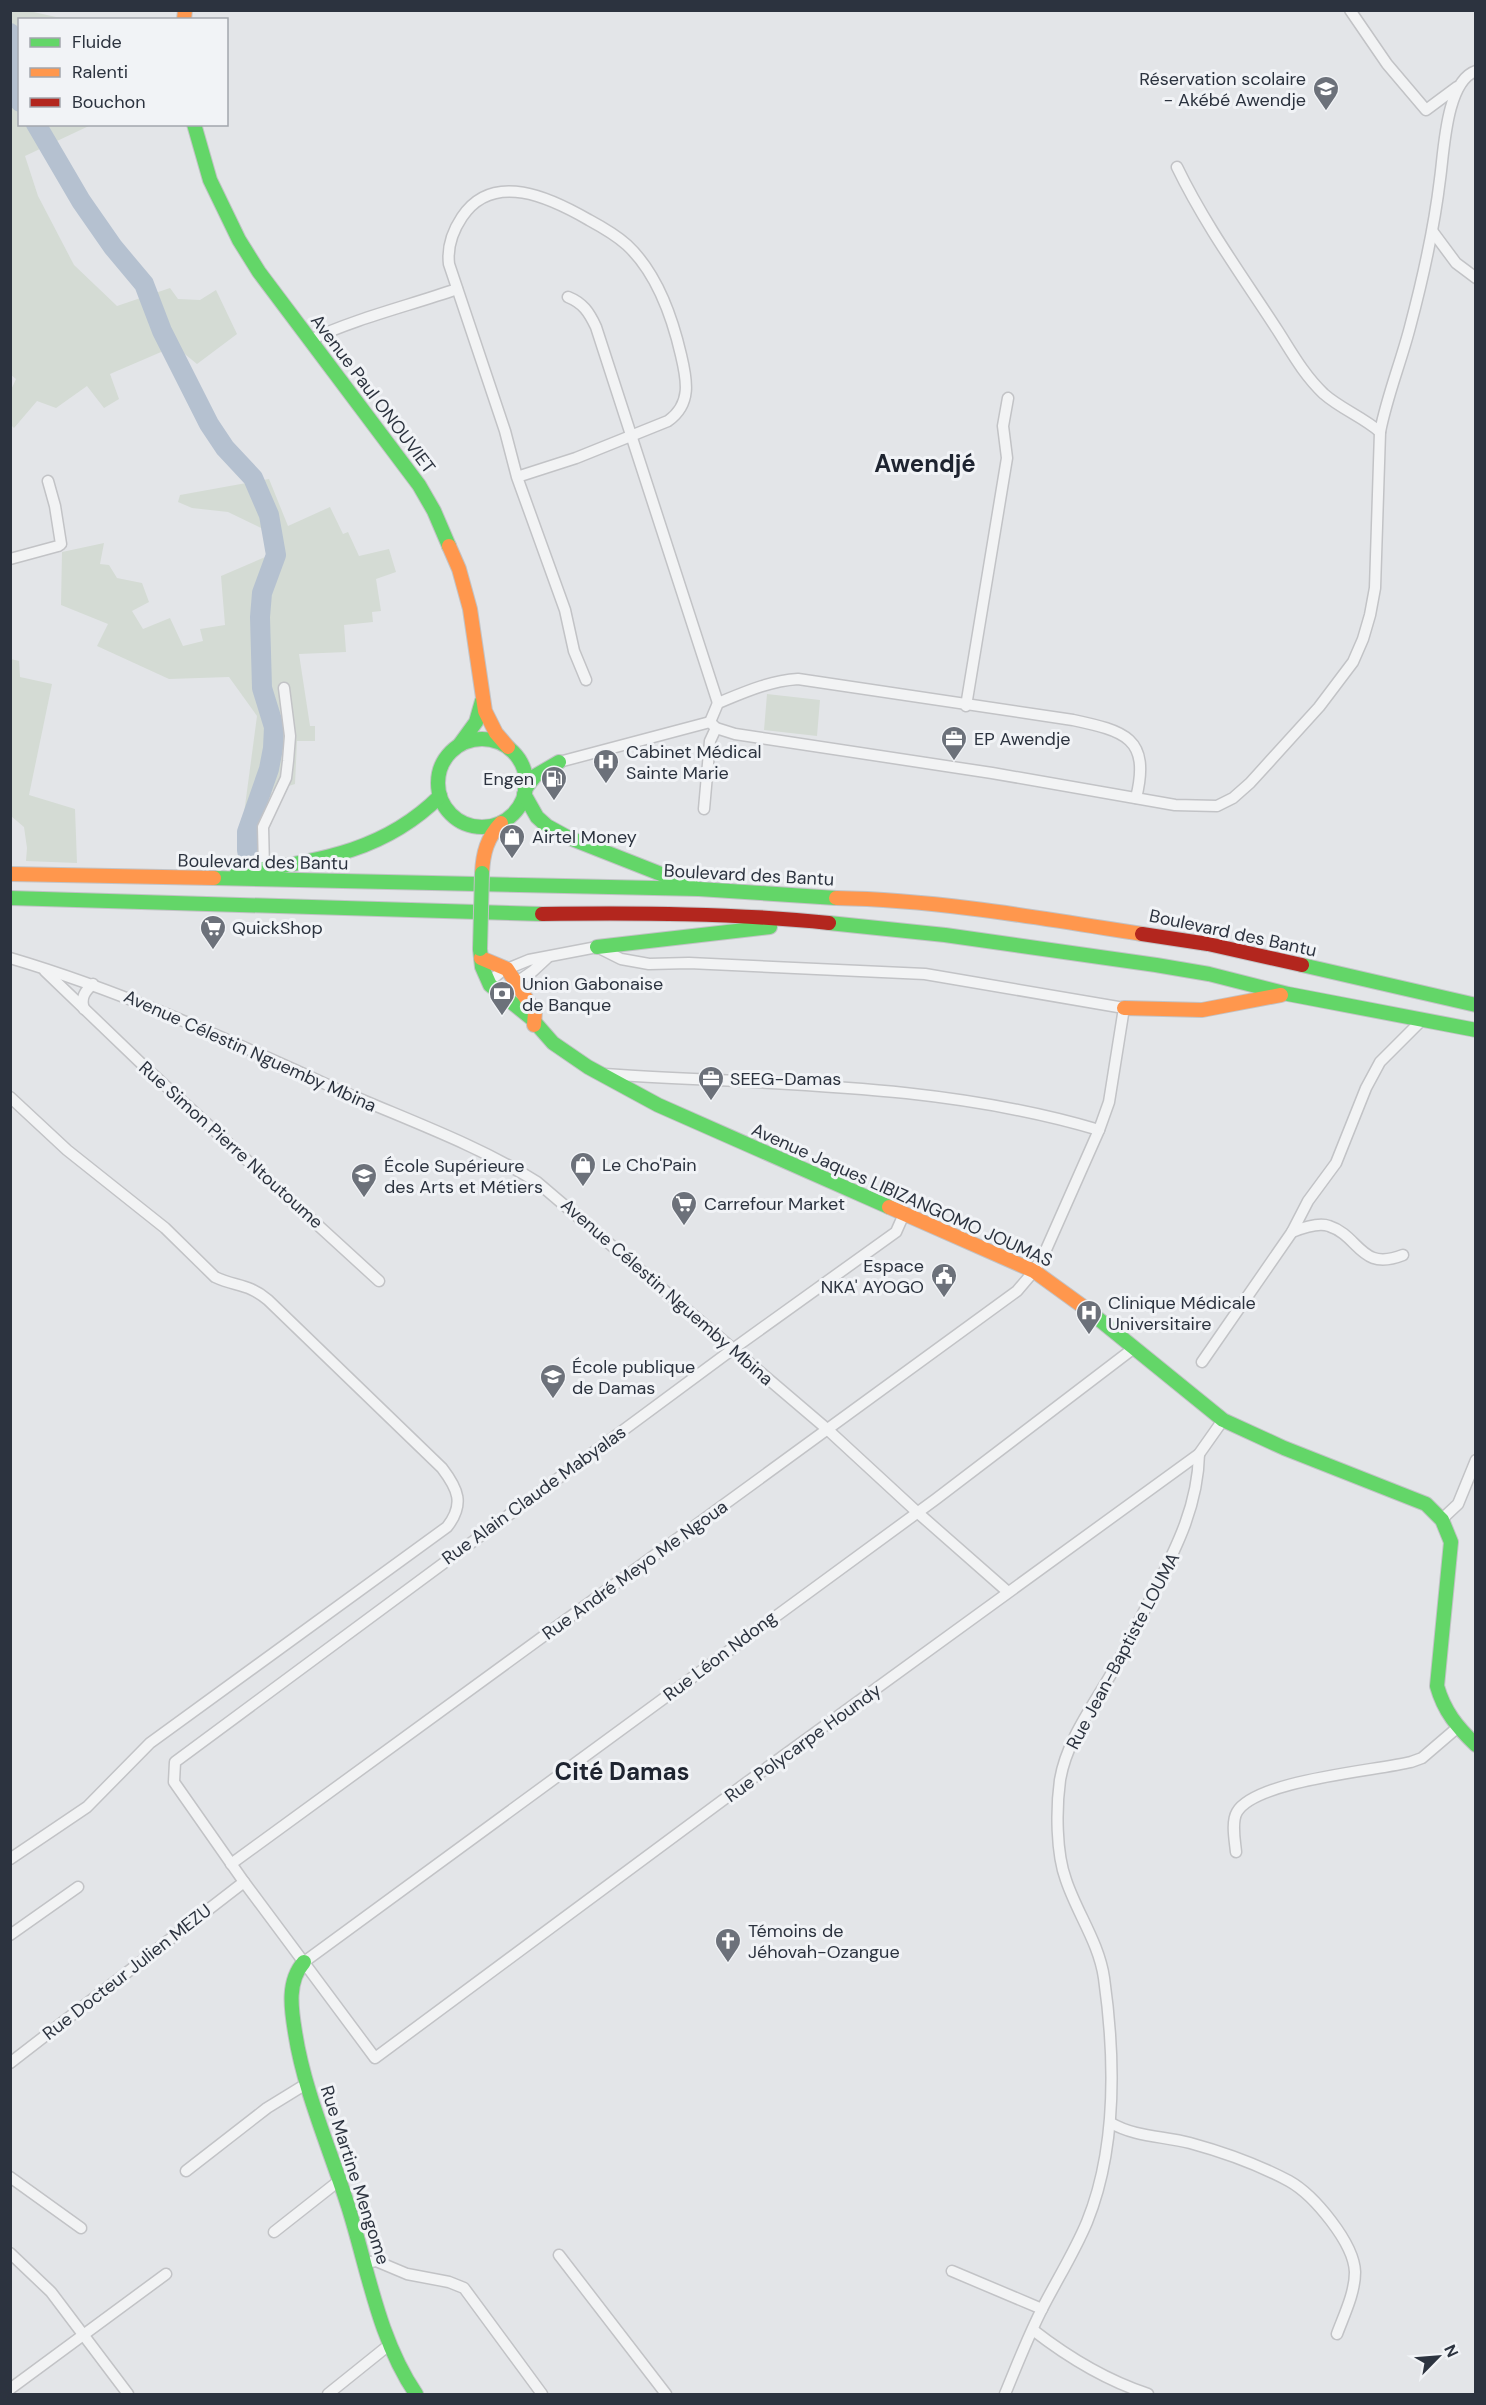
<svg xmlns="http://www.w3.org/2000/svg" width="1486" height="2405" font-family="'DM Sans',sans-serif">
  <style>
    .green { fill: #d4dbd4 }
    .lines { fill: none; stroke-linecap: round; stroke-linejoin: round }
    .river { stroke: #b5c1d0; stroke-width: 20 }
    .street-casing { stroke: #c2c3c6; stroke-width: 13 }
    .fast-casing { stroke: #c2c3c6; stroke-width: 16 }
    .slow-casing { stroke: #c2c3c6; stroke-width: 16 }
    .jam-casing { stroke: #c2c3c6; stroke-width: 16 }
    .street { stroke: #f2f3f4; stroke-width: 10 }
    .fast { stroke: #63d668; stroke-width: 14 }
    .slow { stroke: #ff974d; stroke-width: 14 }
    .jam { stroke: #b3261e; stroke-width: 14 }
    .fast-bridge-casing { stroke: #c2c3c6; stroke-width: 16; stroke-linecap: butt }
    .fast-bridge { stroke: #63d668; stroke-width: 14 }
    .labels { text-anchor: middle; stroke-width: 6; stroke-linejoin: round; paint-order: stroke }
    .poi-label { font-size: 18px; fill: #2c333f; stroke: #f1f3f6; text-anchor: start }
    .street-label { font-size: 18px; fill: #2c333f; stroke: #f1f3f6 }
    .district-label { font-size: 24px; font-weight: bold; fill: #1e2430; stroke: #f1f3f6 }
  </style>
  <rect width="100%" height="100%" fill="#e3e5e8"/>
  <g class="green">
    <polygon points="11,10 29,11 56,17 126,19 20,20 20,124 91,125 25,156 38,196 74,265 117,306 170,288 178,299 200,300 216,290 237,334 197,364 175,346 110,374 119,399 104,408 87,386 56,408 37,401 14,428 10,424 11,390 16,379 10,374"/>
    <polygon points="269,479 288,526 330,507 343,534 348,532 359,556 389,549 396,572 376,579 381,611 372,612 373,622 344,625 346,652 299,654 310,726 315,726 315,741 297,741 295,784 272,791 266,861 237,866 257,716 229,677 169,679 97,646 108,624 61,605 62,552 104,543 100,564 109,565 117,578 142,583 149,602 132,611 143,629 170,618 183,646 203,641 200,629 225,625 221,576 270,555 261,528 228,512 192,508 178,502 180,495"/>
    <polygon points="11,659 19,661 20,677 52,684 29,795 75,809 77,863 26,861 27,848 24,827 11,816"/>
    <polygon points="767,694 820,700 817,736 764,730"/>
  </g>
  <g class="lines">
    <g class="river">
      <path d="M10,33C21,55 6,80 20,102"/>
      <polyline points="36,124 81,201 113,247 144,284 162,331 209,424 225,448 253,478 269,515 276,555 262,593 260,617 262,688 274,727 273,748 269,769 247,832 247,851"/>
    </g>
    <defs>
      <g id="street">
        <polyline points="1350,10 1387,64 1426,110 1457,87"/>
        <path d="M1177,167C1205,225 1243,277 1278,331C1292,353 1304,375 1324,394C1341,409 1363,417 1380,432"/>
        <polyline points="1433,232 1456,263 1476,278"/>
        <path d="M568,297C583,303 589,312 596,327L718,703"/>
        <path d="M310,340C357,318 408,306 457,289"/>
        <path d="M517,477L576,458L668,421C692,404 687,380 681,355C672,316 657,273 627,245C616,235 602,227 589,220C551,198 493,170 462,217C452,232 447,247 449,264L505,431L517,477L565,610L574,651L586,680"/>
        <polyline points="10,559 58,546 61,544 55,506 48,481"/>
        <polyline points="966,706 1007,458 1003,426 1008,398"/>
        <path d="M710,722L716,728L735,734L992,773L1175,805L1217,806L1233,798L1250,783L1319,707L1353,662L1363,639L1370,615L1375,588L1380,432C1387,396 1401,362 1410,327C1423,278 1434,229 1440,179C1444,151 1446,81 1476,71"/>
        <path d="M710,722L718,703C745,692 769,681 798,679L1073,720C1124,731 1151,737 1136,798"/>
        <polyline points="559,762 710,722"/>
        <polyline points="704,809 710,741 716,728"/>
        <polyline points="264,868 263,827 286,778 288,761 290,736 284,688"/>
        <path d="M10,958C125,992 231,1041 339,1090C405,1119 476,1144 537,1182L827,1429L917,1512L1008,1592"/>
        <polyline points="45,971 146,1068 379,1281"/>
        <polyline points="495,987 508,988 533,971 547,958"/>
        <path d="M84,1009C80,998 85,991 93,984"/>
        <path d="M603,1074C769,1085 938,1082 1099,1130"/>
        <path d="M10,1097L67,1150L165,1228L215,1277C236,1287 248,1283 268,1300L442,1468C458,1489 465,1504 447,1527L150,1743L87,1807L10,1859"/>
        <polyline points="904,1214 896,1232 733,1349 175,1762 174,1782 244,1882 375,2058 746,1783 1199,1454 1223,1420"/>
        <path d="M1292,1232C1302,1228 1318,1222 1329,1226C1360,1236 1360,1272 1403,1255"/>
        <polyline points="1202,1362 1292,1232 1308,1201 1336,1163 1366,1088 1380,1062 1421,1021"/>
        <polyline points="1442,1519 1458,1504 1476,1460"/>
        <path d="M1236,1852C1235,1841 1231,1822 1237,1812C1256,1780 1374,1771 1411,1762L1422,1758L1457,1728"/>
        <polyline points="231,1864 1017,1291 1034,1271 1045,1252 1099,1130 1109,1102 1124,1008 925,974 689,963 649,964 621,959 597,947 529,960 502,971 489,982"/>
        <polyline points="10,1935 78,1887"/>
        <polyline points="304,1962 936,1499 1134,1348"/>
        <polyline points="10,2063 244,1882"/>
        <path d="M1111,2123C1135,2137 1163,2136 1190,2143C1223,2152 1259,2165 1289,2181C1314,2195 1354,2243 1355,2272C1355,2293 1344,2315 1337,2334"/>
        <polyline points="186,2171 267,2108 306,2084"/>
        <polyline points="10,2177 81,2228"/>
        <polyline points="274,2232 340,2180"/>
        <polyline points="10,2253 51,2292 128,2394"/>
        <polyline points="559,2255 666,2394"/>
        <polyline points="365,2263 376,2261 407,2274 449,2282 464,2288 542,2394"/>
        <polyline points="952,2271 1042,2309"/>
        <path d="M1033,2330C1069,2358 1105,2380 1148,2394"/>
        <polyline points="10,2389 166,2274"/>
        <polyline points="328,2394 389,2345"/>
        <path d="M1005,2394C1017,2365 1029,2334 1043,2307C1058,2278 1075,2251 1087,2222C1117,2148 1115,2056 1104,1978C1099,1943 1077,1913 1066,1880C1056,1853 1056,1809 1060,1780C1066,1744 1089,1711 1107,1681C1124,1653 1137,1624 1152,1596C1175,1550 1198,1507 1199,1454"/>
      </g>
      <g id="fast">
        <polyline points="194,124 210,180 239,240 259,272 419,485 434,511 449,546"/>
        <circle cx="482" cy="783" r="44"/>
        <polyline points="460,744 476,722 482,701"/>
        <polyline points="525,789 535,776 559,762"/>
        <polyline points="524,794 537,817 547,826 567,837 694,887"/>
        <path d="M237,873C314,861 382,854 440,796"/>
        <polyline points="214,878 699,889 836,898"/>
        <polyline points="10,898 542,914"/>
        <polyline points="829,923 945,935 1156,965 1209,974 1288,994 1476,1030"/>
        <polyline points="597,947 770,927"/>
        <polyline points="480,949 482,967 490,985 531,1018 553,1043 588,1067 658,1105 889,1207"/>
        <polyline points="1302,965 1476,1005"/>
        <path d="M1085,1308L1223,1420L1284,1448L1426,1504L1442,1520L1451,1542L1437,1686C1444,1711 1457,1727 1476,1745"/>
        <path d="M304,1962C287,1981 291,2008 295,2032C304,2091 330,2149 348,2206C368,2269 378,2338 416,2394"/>
      </g>
      <g id="slow">
        <polyline points="184,20 185,10"/>
        <polyline points="449,546 459,569 470,609 485,711 496,733 508,747"/>
        <path d="M482,873C483,853 487,838 501,823"/>
        <polyline points="10,874 214,878"/>
        <path d="M836,898C939,900 1040,918 1142,934"/>
        <polyline points="481,958 507,969 535,1012 534,1025"/>
        <polyline points="1124,1008 1202,1010 1281,995"/>
        <polyline points="889,1207 1034,1271 1085,1308"/>
      </g>
      <g id="jam">
        <path d="M542,914C638,913 734,913 829,923"/>
        <polyline points="1142,934 1208,944 1302,965"/>
      </g>
    </defs>
    <use href="#street" class="street-casing"/>
    <use href="#fast" class="fast-casing"/>
    <use href="#slow" class="slow-casing"/>
    <use href="#jam" class="jam-casing"/>
    <use href="#street" class="street"/>
    <use href="#fast" class="fast"/>
    <use href="#slow" class="slow"/>
    <use href="#jam" class="jam"/>
    <defs>
      <polyline id="fast-bridge" points="480,949 482,873"/>
    </defs>
    <use href="#fast-bridge" class="fast-bridge-casing"/>
    <use href="#fast-bridge" class="fast-bridge"/>
  </g>
  <defs>
    <symbol id="school-pin" viewBox="-11 -11 22 30"><path d="M0 17L-7.5 6A9.5 9.5 0 1 1 7.5 6Z" fill="#6c717a" stroke="#f1f3f6"/><path d="M0-5L7-2L0 1L-7-2ZM-4 1L0 2.5L4 1V4Q0 6-4 4Z" fill="#fff"/></symbol>
    <symbol id="office-pin" viewBox="-11 -11 22 30"><path d="M0 17L-7.5 6A9.5 9.5 0 1 1 7.5 6Z" fill="#6c717a" stroke="#f1f3f6"/><path d="M-6-3h4V-5.5h4V-3h4V5H-6ZM-1-4.5V-3h2v-1.5ZM-6 0V1H6V0Z" fill="#fff"/></symbol>
    <symbol id="hospital-pin" viewBox="-11 -11 22 30"><path d="M0 17L-7.5 6A9.5 9.5 0 1 1 7.5 6Z" fill="#6c717a" stroke="#f1f3f6"/><path d="M-5-5h3v3.5h4V-5h3V5h-3V1.5h-4V5h-3Z" fill="#fff"/></symbol>
    <symbol id="fuel-pin" viewBox="-11 -11 22 30"><path d="M0 17L-7.5 6A9.5 9.5 0 1 1 7.5 6Z" fill="#6c717a" stroke="#f1f3f6"/><path d="M-5.5-6h7V0h2V4h1.3V-2.5L3-4.5l.8-.8L6-3V5H2.5V1h-1V6h-7ZM-4.2-4.7v3.2H.2V-4.7Z" fill="#fff"/></symbol>
    <symbol id="shop-pin" viewBox="-11 -11 22 30"><path d="M0 17L-7.5 6A9.5 9.5 0 1 1 7.5 6Z" fill="#6c717a" stroke="#f1f3f6"/><path d="M-5-2.5h2.3a2.7 3.5 0 0 1 5.4 0H5L5.5 6h-11ZM-1.5-2.5h3a1.5 2.3 0 0 0-3 0Z" fill="#fff"/></symbol>
    <symbol id="supermarket-pin" viewBox="-11 -11 22 30"><path d="M0 17L-7.5 6A9.5 9.5 0 1 1 7.5 6Z" fill="#6c717a" stroke="#f1f3f6"/><path d="M-6-5.5h2.5l.6 2H6L4.5 2H-2.5L-4.4-4H-6ZM-1.5 3.2a1.3 1.3 0 1 0 .1 0ZM3 3.2a1.3 1.3 0 1 0 .1 0Z" fill="#fff"/></symbol>
    <symbol id="bank-pin" viewBox="-11 -11 22 30"><path d="M0 17L-7.5 6A9.5 9.5 0 1 1 7.5 6Z" fill="#6c717a" stroke="#f1f3f6"/><path d="M-6-4H6V4H-6ZM0-2.3a2.3 2.3 0 1 0 0 4.6a2.3 2.3 0 1 0 0-4.6Z" fill="#fff"/></symbol>
    <symbol id="university-pin" viewBox="-11 -11 22 30"><path d="M0 17L-7.5 6A9.5 9.5 0 1 1 7.5 6Z" fill="#6c717a" stroke="#f1f3f6"/><path d="M0-5L7-2L0 1L-7-2ZM-4 1L0 2.5L4 1V4Q0 6-4 4Z" fill="#fff"/></symbol>
    <symbol id="civic-pin" viewBox="-11 -11 22 30"><path d="M0 17L-7.5 6A9.5 9.5 0 1 1 7.5 6Z" fill="#6c717a" stroke="#f1f3f6"/><path d="M-.6-6.5H3V-4.5H.6V-3L4-1V1h2V6H-6V1h2V-1L-.6-3ZM-1.2 2.5V6h2.4V2.5Z" fill="#fff"/></symbol>
    <symbol id="church-pin" viewBox="-11 -11 22 30"><path d="M0 17L-7.5 6A9.5 9.5 0 1 1 7.5 6Z" fill="#6c717a" stroke="#f1f3f6"/><path d="M-1.2-6h2.4v3.5h3.3v2.4h-3.3V6h-2.4V-.1h-3.3v-2.4h3.3Z" fill="#fff"/></symbol>
  </defs>
  <g fill-rule="evenodd">
    <use href="#school-pin" x="1311" y="74" width="30" height="40"/>
    <use href="#office-pin" x="939" y="724" width="30" height="40"/>
    <use href="#hospital-pin" x="591" y="747" width="30" height="40"/>
    <use href="#fuel-pin" x="539" y="764" width="30" height="40"/>
    <use href="#shop-pin" x="497" y="822" width="30" height="40"/>
    <use href="#supermarket-pin" x="198" y="913" width="30" height="40"/>
    <use href="#bank-pin" x="487" y="979" width="30" height="40"/>
    <use href="#office-pin" x="696" y="1064" width="30" height="40"/>
    <use href="#shop-pin" x="568" y="1150" width="30" height="40"/>
    <use href="#university-pin" x="349" y="1161" width="30" height="40"/>
    <use href="#supermarket-pin" x="669" y="1189" width="30" height="40"/>
    <use href="#civic-pin" x="929" y="1261" width="30" height="40"/>
    <use href="#hospital-pin" x="1074" y="1298" width="30" height="40"/>
    <use href="#school-pin" x="538" y="1362" width="30" height="40"/>
    <use href="#church-pin" x="713" y="1926" width="30" height="40"/>
  </g>
  <g class="labels">
    <g class="poi-label">
      <text x="1306" y="85" text-anchor="end">Réservation scolaire<tspan x="1306" dy="21">- Akébé Awendje</tspan></text>
      <text x="974" y="745">EP Awendje</text>
      <text x="626" y="758">Cabinet Médical<tspan x="626" dy="21">Sainte Marie</tspan></text>
      <text x="534" y="785" text-anchor="end">Engen</text>
      <text x="532" y="843">Airtel Money</text>
      <text x="232" y="934">QuickShop</text>
      <text x="522" y="990">Union Gabonaise<tspan x="522" dy="21">de Banque</tspan></text>
      <text x="730" y="1085">SEEG-Damas</text>
      <text x="602" y="1171">Le Cho'Pain</text>
      <text x="384" y="1172">École Supérieure<tspan x="384" dy="21">des Arts et Métiers</tspan></text>
      <text x="704" y="1210">Carrefour Market</text>
      <text x="924" y="1272" text-anchor="end">Espace<tspan x="924" dy="21">NKA' AYOGO</tspan></text>
      <text x="1108" y="1309">Clinique Médicale<tspan x="1108" dy="21">Universitaire</tspan></text>
      <text x="572" y="1373">École publique<tspan x="572" dy="21">de Damas</tspan></text>
      <text x="748" y="1937">Témoins de<tspan x="748" dy="21">Jéhovah-Ozangue</tspan></text>
    </g>
    <g class="street-label">
      <text transform="translate(373 394) rotate(53)" y="6">Avenue Paul ONOUVIET</text>
      <text transform="translate(263 862) rotate(1)" y="6">Boulevard des Bantu</text>
      <text transform="translate(749 875) rotate(3)" y="6">Boulevard des Bantu</text>
      <text transform="translate(1233 933) rotate(12)" y="6">Boulevard des Bantu</text>
      <text transform="translate(250 1051) rotate(24)" y="6">Avenue Célestin Nguemby Mbina</text>
      <text transform="translate(231 1145) rotate(42)" y="6">Rue Simon Pierre Ntoutoume</text>
      <text transform="translate(902 1195) rotate(24)" y="6">Avenue Jaques LIBIZANGOMO JOUMAS</text>
      <text transform="translate(667 1292) rotate(41)" y="6">Avenue Célestin Nguemby Mbina</text>
      <text transform="translate(534 1495) rotate(-36)" y="6">Rue Alain Claude Mabyalas</text>
      <text transform="translate(635 1570) rotate(-36)" y="6">Rue André Meyo Me Ngoua</text>
      <text transform="translate(1123 1651) rotate(-62)" y="6">Rue Jean-Baptiste LOUMA</text>
      <text transform="translate(720 1656) rotate(-37)" y="6">Rue Léon Ndong</text>
      <text transform="translate(803 1743) rotate(-36)" y="6">Rue Polycarpe Houndy</text>
      <text transform="translate(127 1972) rotate(-38)" y="6">Rue Docteur Julien MEZU</text>
      <text transform="translate(355 2175) rotate(72)" y="6">Rue Martine Mengome</text>
    </g>
    <g class="district-label">
      <text x="925" y="472">Awendjé</text>
      <text x="622" y="1780">Cité Damas</text>
    </g>
  </g>
  <rect width="1486" height="2405" fill="none" stroke="#2c333f" stroke-width="24"/>
  <rect x="18" y="18" width="210" height="108" fill="#f1f3f6" stroke="#a2a6ad" stroke-width="1.5"/>
  <rect x="30" y="38" width="30" height="9" fill="#63d668" stroke="#a2a6ad" stroke-width="1.5"/>
  <text x="72" y="48" font-size="18" fill="#2c333f">Fluide</text>
  <rect x="30" y="68" width="30" height="9" fill="#ff974d" stroke="#a2a6ad" stroke-width="1.5"/>
  <text x="72" y="78" font-size="18" fill="#2c333f">Ralenti</text>
  <rect x="30" y="98" width="30" height="9" fill="#b3261e" stroke="#a2a6ad" stroke-width="1.5"/>
  <text x="72" y="108" font-size="18" fill="#2c333f">Bouchon</text>
  <g transform="translate(1438 2357) rotate(65)" stroke="#f1f3f6" stroke-width="4.5" paint-order="stroke">
  <path d="M0-4.5L10 22L0 15L-10 22Z" fill="#2c333f"/>
  <text y="-9" font-size="16" font-weight="bold" text-anchor="middle" fill="#2c333f">N</text>
  </g>
</svg>
